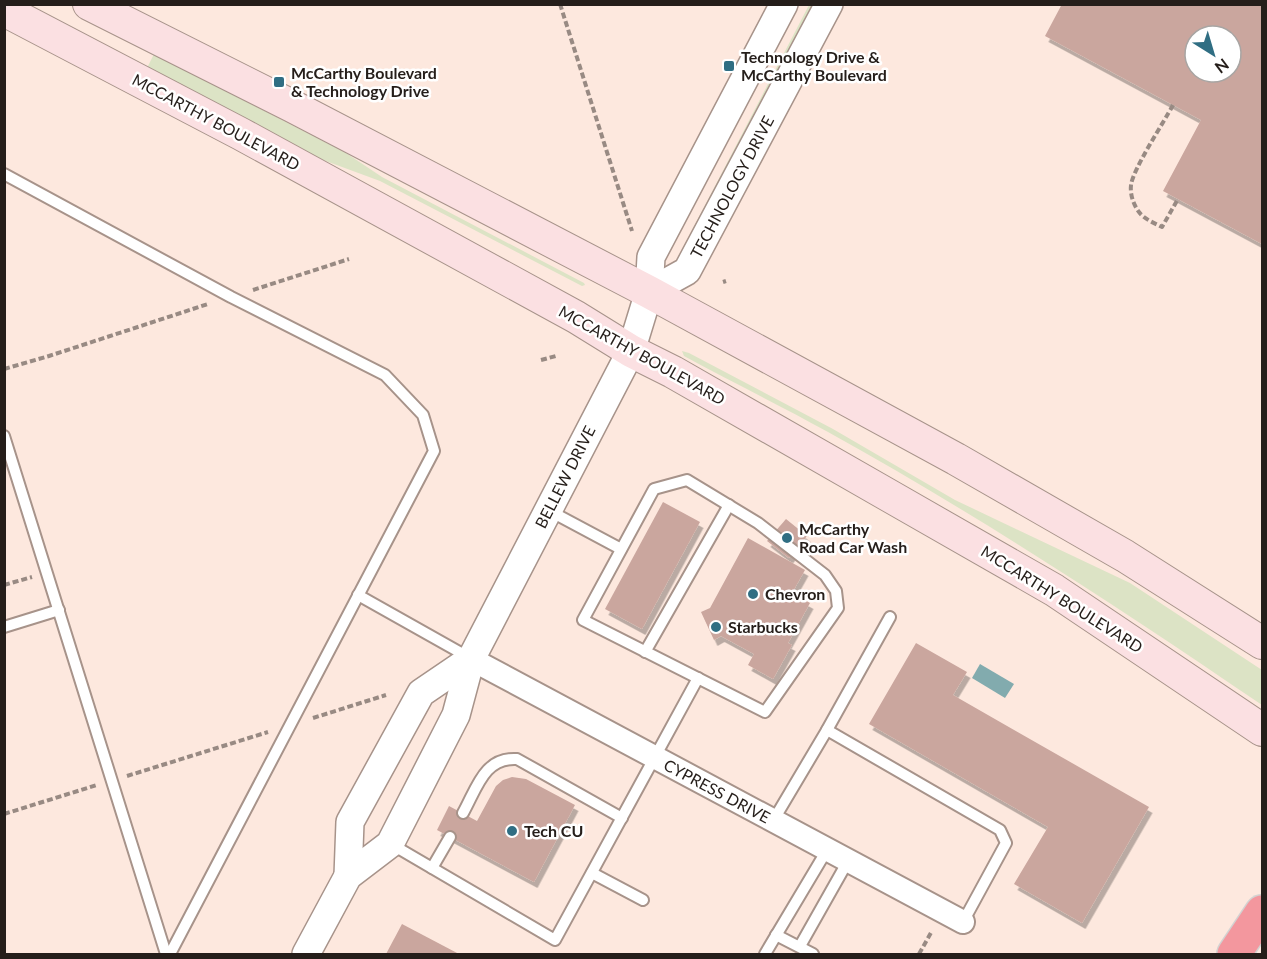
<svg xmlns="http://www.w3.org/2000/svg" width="1267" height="959" font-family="Lato,sans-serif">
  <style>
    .green { fill: #dce3c5 }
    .water { fill: #82abae }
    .building { fill: #caa69e; fill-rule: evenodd; filter: url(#shadow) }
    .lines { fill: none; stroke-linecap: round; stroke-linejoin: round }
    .service-casing { stroke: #a7938a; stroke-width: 14 }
    .minor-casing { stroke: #a7938a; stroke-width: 26 }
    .tertiary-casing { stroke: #a7938a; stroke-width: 30 }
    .secondary-casing { stroke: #a7938a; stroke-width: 34 }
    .motorway-casing { stroke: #d3d2d1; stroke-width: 36 }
    .path { stroke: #988a83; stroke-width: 4; stroke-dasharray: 6 3; stroke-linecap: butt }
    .service { stroke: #fff; stroke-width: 10 }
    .minor { stroke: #fff; stroke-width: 22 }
    .tertiary { stroke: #fff; stroke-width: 27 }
    .secondary { stroke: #fbe0e2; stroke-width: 32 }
    .motorway { stroke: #f3979e; stroke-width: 33 }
    .poi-dot { fill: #306e83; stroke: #fff; stroke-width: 2 }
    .labels { text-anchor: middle; stroke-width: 5; stroke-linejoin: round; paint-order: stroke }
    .poi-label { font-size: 16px; font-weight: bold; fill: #251e1a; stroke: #fff; text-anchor: start }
    .street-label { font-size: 16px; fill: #251e1a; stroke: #fff }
  </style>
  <defs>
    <filter id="shadow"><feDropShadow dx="3.5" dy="6" stdDeviation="0" flood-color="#0004"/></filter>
  </defs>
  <rect width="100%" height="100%" fill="#fde8de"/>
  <g class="green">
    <polygon points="809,5 815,5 678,262 674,265"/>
    <polygon points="154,54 346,153 382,177 584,283 585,285 582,286 380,181 315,157 146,70"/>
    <path d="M682,351L689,353L833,429L955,500L1130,583L1262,670V705C1121,609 978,515 828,432C781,406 732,382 684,356Z"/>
  </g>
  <polygon class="water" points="980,664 1014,684 1005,698 972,678"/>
  <g class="building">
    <path d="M1062,4H1262V244L1163,191L1201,120L1045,36ZM1195,36H1231V72H1195Z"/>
    <polygon points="663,502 700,522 642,629 605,609"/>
    <polygon points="786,519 807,536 789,558 767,541"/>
    <polygon points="748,538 805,570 792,593 810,603 788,643 792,645 773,679 748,665 754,654 721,636 714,640 701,612 710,608"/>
    <polygon points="916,643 967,672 953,695 1149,807 1082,923 1014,884 1048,827 869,724"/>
    <polygon points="512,777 526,779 575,805 534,882 437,830 449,806 477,821 496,786 503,780"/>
    <polygon points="402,924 459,954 386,954"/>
  </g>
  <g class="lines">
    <defs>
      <g id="service">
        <polyline points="4,174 231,297 385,375 423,415 434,451 170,954"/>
        <polyline points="4,436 166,954"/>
        <polygon points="687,480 758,523 825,575 836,591 838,608 765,712 583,620 654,489"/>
        <polyline points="548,510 621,549"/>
        <polyline points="358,595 470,658"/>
        <polyline points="4,627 59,610"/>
        <polyline points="645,652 729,505"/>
        <polyline points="827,730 1000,830 1006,843 963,922"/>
        <path d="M463,813C477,788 484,757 517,759L622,818"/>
        <polyline points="773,821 827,730 890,617"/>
        <polyline points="391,844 555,940 698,678"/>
        <polyline points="432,868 450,837"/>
        <polyline points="592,873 643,900"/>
        <polyline points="776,935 813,954"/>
        <polyline points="800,946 848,861"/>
        <polyline points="765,954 827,850"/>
      </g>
      <polyline id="minor" points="471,659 963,922"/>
      <g id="tertiary">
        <polyline points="649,292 687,271 829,4"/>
        <polyline points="348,876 350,822 421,693 471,659"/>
        <polyline points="306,954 348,876 390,844 456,715 471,659 631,351 649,292 651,257 784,4"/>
      </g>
      <g id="secondary">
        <polyline points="89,4 292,106 649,292 956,459 1125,556 1262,643"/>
        <polyline points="4,10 241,134 576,317 631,351 673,372 888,495 1054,590 1262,730"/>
      </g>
      <polyline id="motorway" points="1234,954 1262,912"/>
    </defs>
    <use href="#service" class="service-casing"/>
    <use href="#minor" class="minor-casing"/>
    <use href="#tertiary" class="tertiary-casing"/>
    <use href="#secondary" class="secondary-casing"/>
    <use href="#motorway" class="motorway-casing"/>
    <g class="path">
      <polyline points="560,4 632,231"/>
      <path d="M1173,105C1164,122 1133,169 1131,185C1130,194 1133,204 1139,212C1144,219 1154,223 1162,227L1178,199"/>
      <polyline points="723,282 726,281"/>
      <polyline points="253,290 349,259"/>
      <polyline points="541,360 556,356"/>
      <polyline points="4,369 49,356 208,304"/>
      <polyline points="4,585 32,577"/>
      <polyline points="313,718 386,695"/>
      <polyline points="127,776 268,732"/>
      <polyline points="4,814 97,785"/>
      <polyline points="919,954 932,931"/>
    </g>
    <use href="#service" class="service"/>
    <use href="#minor" class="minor"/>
    <use href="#tertiary" class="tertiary"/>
    <use href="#secondary" class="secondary"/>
    <use href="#motorway" class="motorway"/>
  </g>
  <g class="poi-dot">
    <rect x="723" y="60" width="12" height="12" rx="3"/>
    <rect x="273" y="76" width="12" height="12" rx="3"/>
    <circle cx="787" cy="538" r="6"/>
    <circle cx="753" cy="594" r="6"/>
    <circle cx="716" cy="627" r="6"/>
    <circle cx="512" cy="831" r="6"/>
  </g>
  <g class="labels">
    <g class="poi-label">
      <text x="741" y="63">Technology Drive &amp;<tspan x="741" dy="18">McCarthy Boulevard</tspan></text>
      <text x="291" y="79">McCarthy Boulevard<tspan x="291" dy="18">&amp; Technology Drive</tspan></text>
      <text x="799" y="535">McCarthy<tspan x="799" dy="18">Road Car Wash</tspan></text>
      <text x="765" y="600">Chevron</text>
      <text x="728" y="633">Starbucks</text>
      <text x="524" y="837">Tech CU</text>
    </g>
    <g class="street-label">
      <text transform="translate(216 122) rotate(28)" y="6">MCCARTHY BOULEVARD</text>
      <text transform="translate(732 187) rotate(-62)" y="6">TECHNOLOGY DRIVE</text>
      <text transform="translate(642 355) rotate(29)" y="6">MCCARTHY BOULEVARD</text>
      <text transform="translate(565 477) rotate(-63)" y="6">BELLEW DRIVE</text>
      <text transform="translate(1062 599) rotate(32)" y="6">MCCARTHY BOULEVARD</text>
      <text transform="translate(717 791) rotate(28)" y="6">CYPRESS DRIVE</text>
    </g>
  </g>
  <rect width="1267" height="959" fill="none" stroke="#251e1a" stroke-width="12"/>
  <g transform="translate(1213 54) rotate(143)"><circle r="28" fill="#ffffff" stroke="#a8a5a3" stroke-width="1.5"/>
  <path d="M0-4.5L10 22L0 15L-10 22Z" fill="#306e83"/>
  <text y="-9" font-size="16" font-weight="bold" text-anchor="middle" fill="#251e1a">N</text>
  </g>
</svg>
